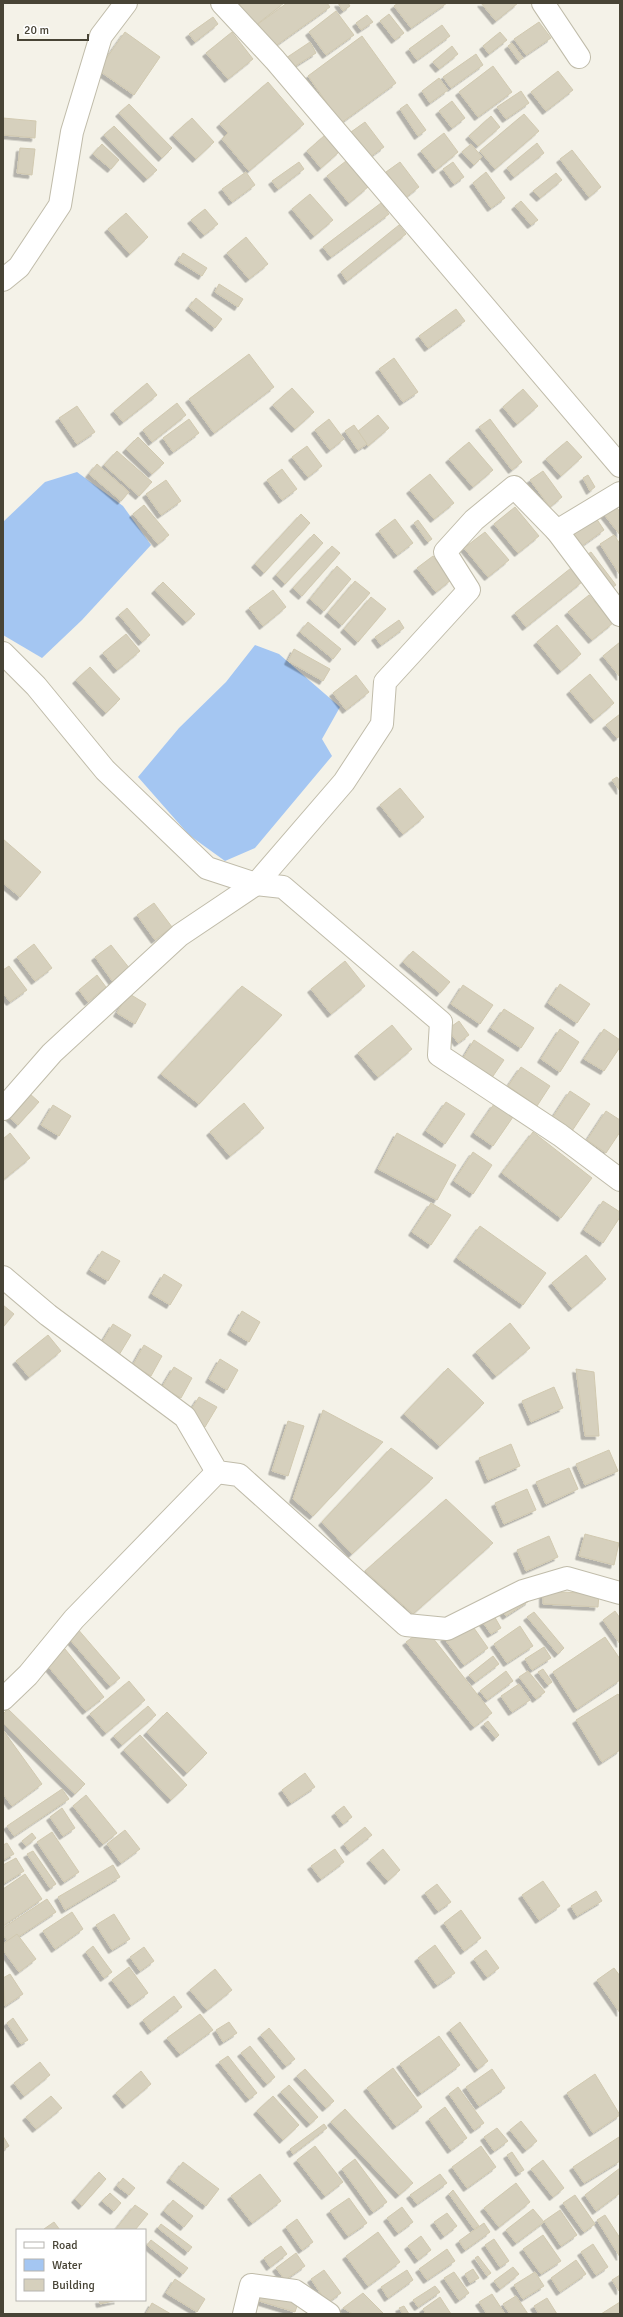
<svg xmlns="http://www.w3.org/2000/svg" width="623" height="2317" font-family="Signika,sans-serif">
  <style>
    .water { fill: #a4c6f2 }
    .building { fill: #d6d0bd; stroke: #d1c9b0; filter: url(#shadow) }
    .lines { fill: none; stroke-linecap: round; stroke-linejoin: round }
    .minor-casing { stroke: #c0bcaa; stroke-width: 24 }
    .minor { stroke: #fff; stroke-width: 22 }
  </style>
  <defs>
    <filter id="shadow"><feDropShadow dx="-3.5" dy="3.5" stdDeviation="0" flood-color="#0004"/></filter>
  </defs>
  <rect width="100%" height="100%" fill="#f4f2e8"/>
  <g class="water">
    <polygon points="77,472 123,506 151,545 82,620 42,658 3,635 3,522 45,482"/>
    <polygon points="255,645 279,654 340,707 322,739 332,756 255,848 225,861 189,835 138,777 179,728 226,682"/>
  </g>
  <g class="building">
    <polygon points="242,3 284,3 256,25 239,5"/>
    <polygon points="287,3 327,3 330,7 274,47 258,24"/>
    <polygon points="338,3 348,3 350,6 343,11"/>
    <polygon points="398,3 447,3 411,28 394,6"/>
    <polygon points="481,3 518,3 496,21"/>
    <polygon points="336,11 354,35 326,55 309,32"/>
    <polygon points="389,14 404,33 395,40 380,21"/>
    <polygon points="367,15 373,22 361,30 356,23"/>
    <polygon points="213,17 218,24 195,42 189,34"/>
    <polygon points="539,22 551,38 526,55 514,39"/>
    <polygon points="442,25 450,36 417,60 409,49"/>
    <polygon points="125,32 160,57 134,95 98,70"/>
    <polygon points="232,32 253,59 228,79 206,53"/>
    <polygon points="500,32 507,40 489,54 483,46"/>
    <polygon points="362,36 396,83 341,123 308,76"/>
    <polygon points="310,42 316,53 289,70 283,60"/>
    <polygon points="512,43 523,58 519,61 508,46"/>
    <polygon points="452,46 458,54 439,69 433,62"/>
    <polygon points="476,54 483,65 451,88 443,77"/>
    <polygon points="493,66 512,92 478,117 459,92"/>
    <polygon points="558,71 573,90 546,111 531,92"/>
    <polygon points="439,78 448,90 430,103 422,91"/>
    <polygon points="268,82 304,124 249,171 222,139 228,133 220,124"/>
    <polygon points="521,91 529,103 506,119 497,107"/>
    <polygon points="452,101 465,118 452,128 439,111"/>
    <polygon points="129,104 172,148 162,158 119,113"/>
    <polygon points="407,104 426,130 418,136 400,109"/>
    <polygon points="524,114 539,131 495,169 480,151"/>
    <polygon points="491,116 500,127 478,146 469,136"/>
    <polygon points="3,118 36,121 35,138 3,135"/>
    <polygon points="192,118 214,142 196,159 173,135"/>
    <polygon points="365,122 384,147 370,157 351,132"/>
    <polygon points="114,126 157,170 147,179 104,135"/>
    <polygon points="444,133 458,152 436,170 421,151"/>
    <polygon points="325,135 340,151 321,168 307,151"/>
    <polygon points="537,143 544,153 514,177 507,168"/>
    <polygon points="102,144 119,160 111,169 93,154"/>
    <polygon points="471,144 482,157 474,165 462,152"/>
    <polygon points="20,148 35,149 32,175 17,173"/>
    <polygon points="572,150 601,187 589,197 560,159"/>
    <polygon points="346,161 368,187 349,203 327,176"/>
    <polygon points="299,162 304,169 278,189 272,181"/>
    <polygon points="400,162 419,187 405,198 386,172"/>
    <polygon points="453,162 464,177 454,184 443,169"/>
    <polygon points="246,172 255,185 232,202 222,189"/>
    <polygon points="486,172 505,198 491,208 473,183"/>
    <polygon points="556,173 562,180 540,198 533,191"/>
    <polygon points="310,194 333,220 314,236 292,209"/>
    <polygon points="521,201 538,220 531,225 515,206"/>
    <polygon points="381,203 389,214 331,257 323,247"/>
    <polygon points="205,209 218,224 204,235 191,220"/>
    <polygon points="126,213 148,237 130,254 108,229"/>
    <polygon points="399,225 406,234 347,281 341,272"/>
    <polygon points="246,237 268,264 249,279 227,253"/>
    <polygon points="183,253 207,268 202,276 178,261"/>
    <polygon points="219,284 243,299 238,307 215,292"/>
    <polygon points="196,298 222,319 215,328 189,307"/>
    <polygon points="456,309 465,321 428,348 419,336"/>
    <polygon points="249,354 274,387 214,433 189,399"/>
    <polygon points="394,358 418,392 403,402 379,369"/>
    <polygon points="147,383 157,395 123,422 114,411"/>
    <polygon points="292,388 314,412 295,429 273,405"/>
    <polygon points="523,389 538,406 517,424 503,407"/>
    <polygon points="177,403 186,415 152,442 143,430"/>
    <polygon points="77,406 95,432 77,444 59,418"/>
    <polygon points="378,415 389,428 368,446 357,432"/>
    <polygon points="189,419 199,433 173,452 163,438"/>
    <polygon points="329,419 344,439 330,450 315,430"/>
    <polygon points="490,419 522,462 512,470 479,427"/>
    <polygon points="354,425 367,444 358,450 345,431"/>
    <polygon points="138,437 164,463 152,474 126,449"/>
    <polygon points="567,441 582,457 561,476 546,459"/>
    <polygon points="469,442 493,470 473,487 449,459"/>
    <polygon points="307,446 322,466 308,477 292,457"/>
    <polygon points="117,451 152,482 139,496 104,465"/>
    <polygon points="97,464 129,492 121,501 89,474"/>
    <polygon points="282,469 297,489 282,500 267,480"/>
    <polygon points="543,471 562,497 550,507 530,480"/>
    <polygon points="430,474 454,503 434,519 410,490"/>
    <polygon points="588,475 595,487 590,491 583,478"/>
    <polygon points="166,480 181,501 161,515 146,494"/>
    <polygon points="144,505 169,535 158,544 133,514"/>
    <polygon points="615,505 620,512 620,535 603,513"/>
    <polygon points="515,507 539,536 518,553 494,524"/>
    <polygon points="301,514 310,523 264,573 255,564"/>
    <polygon points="596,518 604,530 579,548 570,537"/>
    <polygon points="395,519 413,543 397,555 379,531"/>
    <polygon points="418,520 432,539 428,542 414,523"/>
    <polygon points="485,532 509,560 488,577 464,548"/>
    <polygon points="314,534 323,543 285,584 276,575"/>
    <polygon points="614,535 620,544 620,575 600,544"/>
    <polygon points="332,546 340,553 302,596 293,588"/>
    <polygon points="591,552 616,585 607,591 582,558"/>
    <polygon points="433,556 451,580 436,592 417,568"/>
    <polygon points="337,566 351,579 324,611 310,599"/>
    <polygon points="571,568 582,582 526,627 515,613"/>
    <polygon points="355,581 370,593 342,625 328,613"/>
    <polygon points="163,582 195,614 186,622 155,590"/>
    <polygon points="273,590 286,607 263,626 249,608"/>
    <polygon points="589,595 613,623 592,640 568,612"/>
    <polygon points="371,597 386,609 358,642 344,629"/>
    <polygon points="127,608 150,635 142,642 119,615"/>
    <polygon points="399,620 404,628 381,645 375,637"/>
    <polygon points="308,622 341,649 333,659 300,632"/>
    <polygon points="557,625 581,654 561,671 537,642"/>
    <polygon points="126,634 140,651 117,670 103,653"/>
    <polygon points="620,642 620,677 603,656"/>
    <polygon points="294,649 330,669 323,681 288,661"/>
    <polygon points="90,667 120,699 106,713 76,680"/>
    <polygon points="590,674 614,703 594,720 570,691"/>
    <polygon points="356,675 369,692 346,710 333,693"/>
    <polygon points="620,714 620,736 617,738 606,725"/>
    <polygon points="617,777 620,781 620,791 612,780"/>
    <polygon points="400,788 424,817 403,834 380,805"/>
    <polygon points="3,839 41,872 20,897 3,883"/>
    <polygon points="154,903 172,927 155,940 137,915"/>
    <polygon points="34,944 52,968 35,981 17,957"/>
    <polygon points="111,945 130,969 113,982 95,957"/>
    <polygon points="413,951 450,982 440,993 403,962"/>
    <polygon points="345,961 365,986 331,1014 311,989"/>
    <polygon points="9,966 27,990 10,1002 3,993 3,970"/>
    <polygon points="97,975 106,987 88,1002 79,990"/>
    <polygon points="560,984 590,1004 577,1023 548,1003"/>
    <polygon points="463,985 493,1005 480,1024 451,1004"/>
    <polygon points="242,986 282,1015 199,1104 161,1074"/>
    <polygon points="128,993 146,1004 135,1024 117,1013"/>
    <polygon points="504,1009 534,1028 521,1048 491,1028"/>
    <polygon points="459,1021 469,1035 458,1043 448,1029"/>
    <polygon points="392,1025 412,1049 378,1077 358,1053"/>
    <polygon points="560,1029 579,1042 560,1072 541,1059"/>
    <polygon points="604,1029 620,1040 620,1047 604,1071 584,1059"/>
    <polygon points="474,1040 504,1060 491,1079 462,1060"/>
    <polygon points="521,1067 550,1086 537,1106 508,1086"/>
    <polygon points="570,1091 590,1104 570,1134 551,1120"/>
    <polygon points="29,1093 39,1102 18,1125 8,1116"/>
    <polygon points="446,1102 465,1114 445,1144 426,1131"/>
    <polygon points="244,1103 264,1128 230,1156 210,1132"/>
    <polygon points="494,1104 513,1117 493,1146 474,1133"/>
    <polygon points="53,1105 71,1116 59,1136 41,1125"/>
    <polygon points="606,1111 620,1120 620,1132 606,1153 587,1140"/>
    <polygon points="533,1132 592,1178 561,1218 502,1173"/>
    <polygon points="10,1133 30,1158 3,1180 3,1139"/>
    <polygon points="397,1133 456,1165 437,1200 378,1169"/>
    <polygon points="473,1152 492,1165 473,1194 454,1181"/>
    <polygon points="603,1201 620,1212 620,1217 603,1243 584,1230"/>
    <polygon points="431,1203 451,1215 431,1245 412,1232"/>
    <polygon points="480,1226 546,1273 523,1305 457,1258"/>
    <polygon points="102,1251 120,1261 108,1281 90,1270"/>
    <polygon points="586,1255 606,1279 572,1308 552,1283"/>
    <polygon points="164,1274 182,1285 170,1305 152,1294"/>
    <polygon points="3,1305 14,1314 4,1326 3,1325"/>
    <polygon points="242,1311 260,1322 249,1342 231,1331"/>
    <polygon points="510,1323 530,1348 496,1376 476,1352"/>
    <polygon points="113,1324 131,1335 119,1355 101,1344"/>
    <polygon points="48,1335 61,1351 29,1377 16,1361"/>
    <polygon points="144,1345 162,1356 151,1376 133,1365"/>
    <polygon points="220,1359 238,1370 227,1390 209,1379"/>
    <polygon points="174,1367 192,1378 181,1398 162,1387"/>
    <polygon points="448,1368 484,1403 440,1446 404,1414"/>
    <polygon points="576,1369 594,1372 599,1436 585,1436"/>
    <polygon points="554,1387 563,1408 531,1422 522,1401"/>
    <polygon points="199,1397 217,1407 205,1427 187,1416"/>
    <polygon points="323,1410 383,1442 313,1516 293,1499"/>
    <polygon points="288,1421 304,1426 288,1476 272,1471"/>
    <polygon points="511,1444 520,1466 488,1480 479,1458"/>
    <polygon points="391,1448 433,1478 352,1554 322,1522"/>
    <polygon points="609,1450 618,1471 585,1485 576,1464"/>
    <polygon points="569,1468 578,1489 546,1504 536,1482"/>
    <polygon points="527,1489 536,1510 504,1524 495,1503"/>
    <polygon points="446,1499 493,1543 413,1614 365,1571"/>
    <polygon points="585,1534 619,1543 614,1565 579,1556"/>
    <polygon points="549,1536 558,1557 526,1571 517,1550"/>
    <polygon points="543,1591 599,1594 598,1607 543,1604"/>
    <polygon points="525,1595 529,1601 506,1616 502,1610"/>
    <polygon points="615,1611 620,1618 620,1644 603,1620"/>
    <polygon points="534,1612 564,1648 558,1654 527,1617"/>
    <polygon points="493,1614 501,1628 491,1634 482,1621"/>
    <polygon points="469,1621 488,1648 464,1665 444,1638"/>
    <polygon points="520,1626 533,1646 507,1663 494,1644"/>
    <polygon points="76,1627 120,1678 110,1686 66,1635"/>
    <polygon points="425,1628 492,1713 474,1727 406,1642"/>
    <polygon points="605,1637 620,1659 620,1680 577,1709 553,1672"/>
    <polygon points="544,1647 551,1658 532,1670 525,1659"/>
    <polygon points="65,1649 104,1697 86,1711 46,1664"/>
    <polygon points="493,1656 499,1664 475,1682 469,1675"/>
    <polygon points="543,1669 552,1682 548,1685 538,1672"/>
    <polygon points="506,1671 513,1681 487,1700 480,1691"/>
    <polygon points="528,1671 545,1692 536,1699 519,1677"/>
    <polygon points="129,1681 145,1700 106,1733 90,1714"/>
    <polygon points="519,1684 530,1700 512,1712 501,1696"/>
    <polygon points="618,1694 620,1697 620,1750 602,1762 576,1720"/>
    <polygon points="148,1706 156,1715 122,1745 114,1736"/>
    <polygon points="8,1709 85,1784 75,1794 3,1723 3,1714"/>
    <polygon points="167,1712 207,1753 187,1773 147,1732"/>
    <polygon points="488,1721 499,1735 496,1738 484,1724"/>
    <polygon points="3,1730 42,1784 12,1806 3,1794"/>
    <polygon points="140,1735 187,1785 171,1800 124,1750"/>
    <polygon points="305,1773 315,1787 291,1803 282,1790"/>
    <polygon points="62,1789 69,1799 14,1836 7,1826"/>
    <polygon points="86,1795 117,1833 103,1844 73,1806"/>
    <polygon points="344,1806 352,1817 343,1824 335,1813"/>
    <polygon points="62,1808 75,1828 63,1836 50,1817"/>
    <polygon points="365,1827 372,1835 350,1852 344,1844"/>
    <polygon points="125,1830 140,1849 121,1863 107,1844"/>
    <polygon points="52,1832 79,1872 64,1882 37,1842"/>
    <polygon points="32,1833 36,1838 26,1846 22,1841"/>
    <polygon points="7,1843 14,1854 3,1860 3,1845"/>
    <polygon points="335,1849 344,1862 321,1879 311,1866"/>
    <polygon points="383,1849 400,1870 388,1881 370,1860"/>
    <polygon points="33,1851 56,1884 50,1888 27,1854"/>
    <polygon points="16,1858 24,1871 3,1884 3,1865"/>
    <polygon points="113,1865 120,1877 65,1910 58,1897"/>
    <polygon points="25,1874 42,1899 3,1926 3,1889"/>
    <polygon points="543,1881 560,1906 539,1920 522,1895"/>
    <polygon points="437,1884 451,1902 438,1911 425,1893"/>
    <polygon points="596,1891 602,1901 577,1916 571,1906"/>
    <polygon points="47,1899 56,1912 9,1943 3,1935 3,1928"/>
    <polygon points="461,1910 481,1938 464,1951 444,1923"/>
    <polygon points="72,1912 83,1929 55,1949 43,1931"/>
    <polygon points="114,1914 130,1939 112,1950 96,1925"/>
    <polygon points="17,1934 36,1959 19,1972 3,1950 3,1944"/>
    <polygon points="435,1945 455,1973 437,1985 418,1958"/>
    <polygon points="93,1946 112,1972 104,1978 86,1952"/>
    <polygon points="144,1947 154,1961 140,1971 130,1957"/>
    <polygon points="486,1950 499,1968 487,1977 474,1959"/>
    <polygon points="129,1967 148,1993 131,2005 112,1980"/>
    <polygon points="614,1968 620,1976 620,2013 597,1980"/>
    <polygon points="215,1969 232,1990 207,2010 190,1990"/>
    <polygon points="10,1974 23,1994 5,2006 3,1978"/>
    <polygon points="174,1996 182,2007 151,2031 143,2020"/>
    <polygon points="200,2014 213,2030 180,2054 167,2038"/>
    <polygon points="13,2018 28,2040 21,2044 7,2023"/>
    <polygon points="229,2022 237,2033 223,2042 216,2030"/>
    <polygon points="460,2022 488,2061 478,2069 450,2030"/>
    <polygon points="269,2028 295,2059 286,2066 261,2035"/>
    <polygon points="439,2036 460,2065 421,2093 400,2064"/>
    <polygon points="250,2046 275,2077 267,2084 241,2053"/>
    <polygon points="228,2056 257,2093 249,2099 219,2062"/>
    <polygon points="40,2062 50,2075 24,2096 14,2083"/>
    <polygon points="393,2068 422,2107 396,2126 367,2088"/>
    <polygon points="305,2069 334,2101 326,2108 297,2076"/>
    <polygon points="492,2069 505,2088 479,2106 466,2087"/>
    <polygon points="141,2071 151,2084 126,2105 116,2093"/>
    <polygon points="595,2074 620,2115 593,2133 567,2093"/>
    <polygon points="289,2085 318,2117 310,2124 281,2092"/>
    <polygon points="458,2087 484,2123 474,2130 449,2094"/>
    <polygon points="51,2096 62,2108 36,2129 26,2117"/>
    <polygon points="273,2096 299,2125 283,2140 257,2111"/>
    <polygon points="445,2107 467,2138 451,2150 429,2119"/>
    <polygon points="345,2109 413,2183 399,2195 331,2122"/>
    <polygon points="521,2121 537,2141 526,2150 510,2130"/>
    <polygon points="324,2124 327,2128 293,2154 290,2149"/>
    <polygon points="497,2128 508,2141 494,2151 484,2137"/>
    <polygon points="3,2136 9,2146 3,2150"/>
    <polygon points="619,2137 620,2161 584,2183 573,2167"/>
    <polygon points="315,2146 343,2182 325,2196 297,2160"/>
    <polygon points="481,2146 496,2167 467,2188 452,2167"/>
    <polygon points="512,2152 524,2170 519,2173 507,2155"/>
    <polygon points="355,2159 387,2202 373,2212 342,2169"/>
    <polygon points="543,2160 564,2188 553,2197 531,2169"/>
    <polygon points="183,2162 219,2189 206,2206 170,2179"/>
    <polygon points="620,2168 620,2193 596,2211 585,2195"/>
    <polygon points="99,2172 106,2179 82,2206 75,2199"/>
    <polygon points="260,2174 281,2201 252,2223 231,2196"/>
    <polygon points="440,2174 447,2183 417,2204 410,2195"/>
    <polygon points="123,2178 135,2188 129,2195 117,2186"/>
    <polygon points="516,2183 530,2202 499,2227 484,2208"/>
    <polygon points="453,2190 479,2226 474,2229 449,2194"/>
    <polygon points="110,2193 121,2203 114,2211 102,2201"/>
    <polygon points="575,2195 595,2224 584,2232 563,2203"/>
    <polygon points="349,2198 367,2223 348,2236 330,2211"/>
    <polygon points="173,2200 193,2216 184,2227 164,2211"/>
    <polygon points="135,2205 148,2214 135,2230 115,2230"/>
    <polygon points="402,2207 413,2222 398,2233 387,2218"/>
    <polygon points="533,2209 544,2222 516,2243 506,2230"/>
    <polygon points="560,2210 577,2235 561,2246 544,2221"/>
    <polygon points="447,2213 457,2226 444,2236 434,2222"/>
    <polygon points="605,2215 620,2238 620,2257 597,2220"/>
    <polygon points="297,2219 313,2242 302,2250 286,2227"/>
    <polygon points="54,2222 60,2230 45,2230 44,2229"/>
    <polygon points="484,2223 490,2232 465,2250 459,2241"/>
    <polygon points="161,2224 192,2247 188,2252 158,2228"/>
    <polygon points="378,2232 400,2262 368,2286 346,2256"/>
    <polygon points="543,2235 561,2261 541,2274 523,2249"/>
    <polygon points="421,2236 431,2250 418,2260 408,2246"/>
    <polygon points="494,2239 509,2261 500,2267 485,2245"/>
    <polygon points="151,2240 188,2268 183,2274 147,2245"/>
    <polygon points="593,2244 608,2267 596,2275 581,2252"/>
    <polygon points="281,2246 287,2254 270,2267 264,2258"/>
    <polygon points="447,2249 455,2261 427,2280 419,2269"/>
    <polygon points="296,2253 305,2266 285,2280 276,2268"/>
    <polygon points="478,2256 491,2273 487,2276 475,2258"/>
    <polygon points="576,2260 586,2274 560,2292 551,2278"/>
    <polygon points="513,2267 519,2274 500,2289 494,2281"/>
    <polygon points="473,2269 479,2278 470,2283 465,2274"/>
    <polygon points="324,2270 341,2293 327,2303 311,2279"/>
    <polygon points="407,2270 413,2280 388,2298 381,2287"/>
    <polygon points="454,2272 469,2293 459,2300 444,2278"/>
    <polygon points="535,2272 544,2286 523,2299 514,2285"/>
    <polygon points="620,2275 620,2291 619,2291 612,2280"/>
    <polygon points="175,2279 205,2299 197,2312 166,2293"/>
    <polygon points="435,2286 440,2292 418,2307 413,2300"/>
    <polygon points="261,2292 298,2303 295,2312 259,2301"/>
    <polygon points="363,2293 384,2314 353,2314 343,2308"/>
    <polygon points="492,2294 505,2314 487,2314 479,2302"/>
    <polygon points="516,2296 528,2314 510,2314 503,2304"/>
    <polygon points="440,2297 451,2314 426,2314 423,2309"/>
    <polygon points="547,2298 557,2314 539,2314 534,2306"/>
    <polygon points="99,2300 118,2300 100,2304"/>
    <polygon points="620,2302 620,2314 601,2314"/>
    <polygon points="152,2303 171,2314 146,2314"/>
    <polygon points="404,2306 409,2314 403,2314 399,2308"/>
  </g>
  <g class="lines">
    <defs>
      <g id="minor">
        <polyline points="222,3 275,60 620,466"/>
        <polyline points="543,3 579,57"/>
        <polyline points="3,280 19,267 60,205 72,132 101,36 126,3"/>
        <polyline points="620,493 557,531 620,615"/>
        <polyline points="3,653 36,686 105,770 207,868 256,884 283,887 441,1022 439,1055 560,1135 620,1180"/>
        <polyline points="3,1109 52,1053 180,935 256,884 344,782 382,724 385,682 469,590 445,552 474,520 514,487 557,531"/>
        <polyline points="3,1277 48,1315 185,1417 217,1472 239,1475 406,1625 447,1629 523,1591 567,1578 620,1593"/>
        <polyline points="3,1699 28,1675 74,1619 217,1472"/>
        <polyline points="244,2314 251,2285 295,2291 329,2314"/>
      </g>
    </defs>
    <use href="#minor" class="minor-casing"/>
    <use href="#minor" class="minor"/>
  </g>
  <rect width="623" height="2317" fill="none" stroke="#484436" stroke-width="8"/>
  <rect x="16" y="2229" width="130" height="72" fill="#ffffff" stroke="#b6b4af"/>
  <rect x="24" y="2242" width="20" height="6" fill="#ffffff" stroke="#b6b4af"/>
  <text x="52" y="2249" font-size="12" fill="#484436">Road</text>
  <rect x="24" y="2259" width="20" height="12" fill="#a4c6f2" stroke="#b6b4af"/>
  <text x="52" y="2269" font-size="12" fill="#484436">Water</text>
  <rect x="24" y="2279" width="20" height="12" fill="#d6d0bd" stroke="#b6b4af"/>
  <text x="52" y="2289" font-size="12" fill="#484436">Building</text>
  <path d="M18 34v6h70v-6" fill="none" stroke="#484436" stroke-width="2"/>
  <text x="24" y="34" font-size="12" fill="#484436" stroke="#ffffff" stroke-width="3" paint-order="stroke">20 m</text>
</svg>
